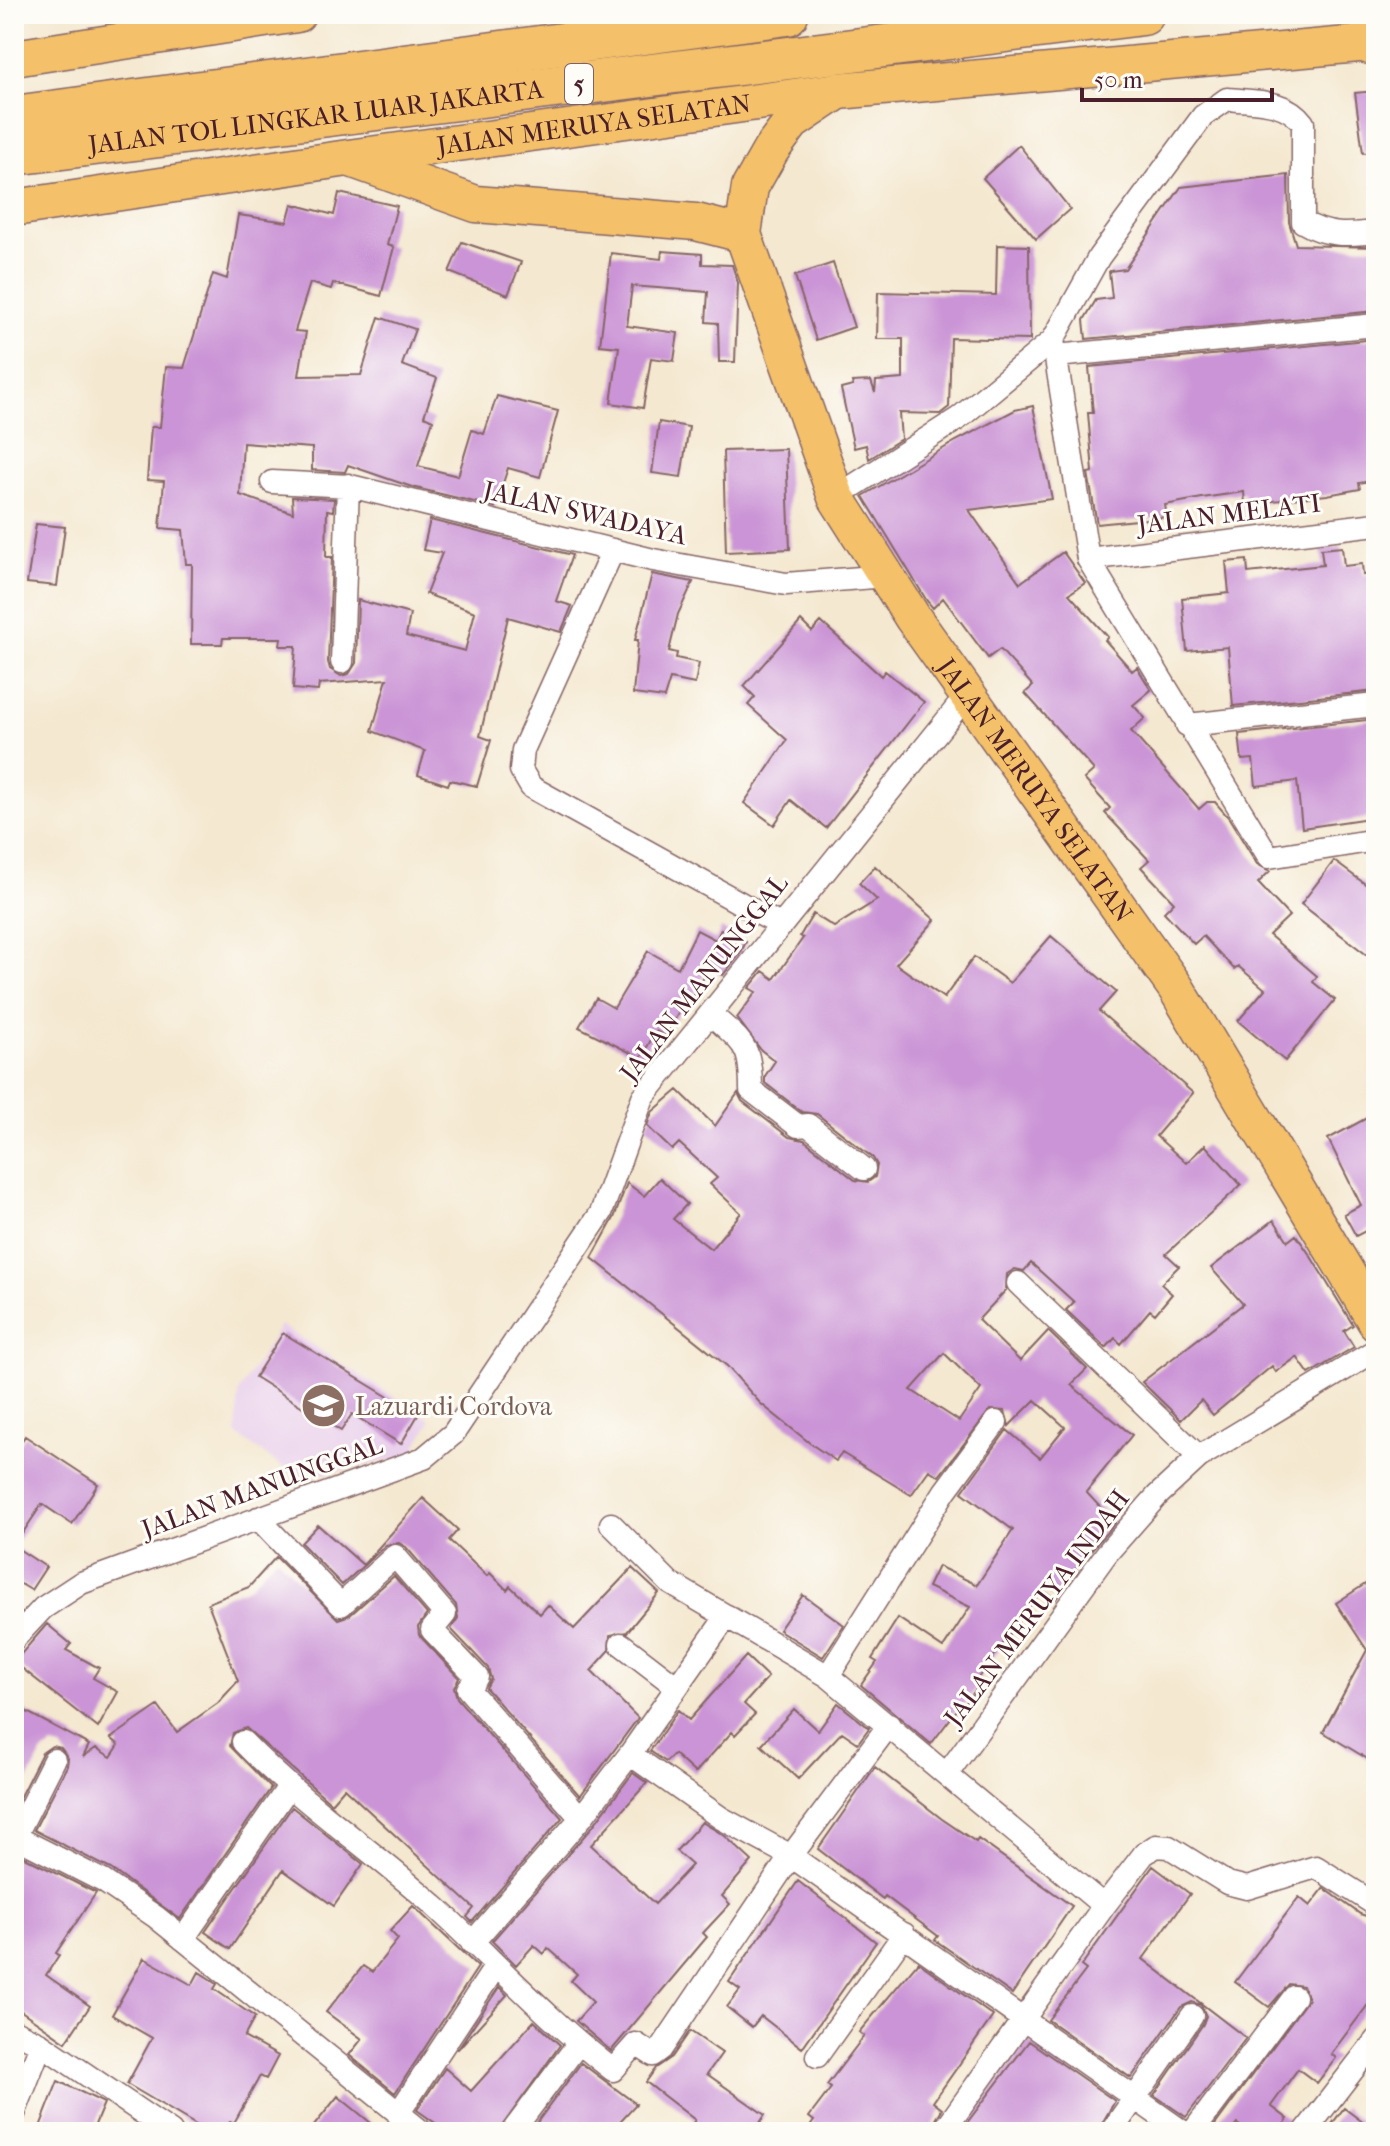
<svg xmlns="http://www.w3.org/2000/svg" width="1390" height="2146" font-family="'IM FELL French Canon',serif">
<rect width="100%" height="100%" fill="#fdfcf7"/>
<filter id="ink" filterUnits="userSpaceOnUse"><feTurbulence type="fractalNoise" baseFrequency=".0125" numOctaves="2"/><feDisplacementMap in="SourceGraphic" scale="16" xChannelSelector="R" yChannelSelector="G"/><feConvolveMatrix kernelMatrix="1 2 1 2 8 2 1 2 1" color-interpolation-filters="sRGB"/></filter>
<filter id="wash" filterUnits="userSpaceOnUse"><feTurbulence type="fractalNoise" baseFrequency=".006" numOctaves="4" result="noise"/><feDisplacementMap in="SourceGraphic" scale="32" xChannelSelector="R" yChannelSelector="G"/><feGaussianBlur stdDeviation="1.8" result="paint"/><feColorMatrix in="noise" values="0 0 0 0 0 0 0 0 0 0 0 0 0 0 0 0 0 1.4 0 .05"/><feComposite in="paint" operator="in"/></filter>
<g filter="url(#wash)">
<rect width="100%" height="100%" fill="#f4e8d0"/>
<path fill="#ead1ec" d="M280,1325L431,1420L411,1456L299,1479L236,1434L239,1392Z"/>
<g id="blocks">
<path fill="#cb94d6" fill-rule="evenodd" d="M1376,91V152L1363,153L1355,93Z
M1019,145L1070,209L1036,239L983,178Z
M1288,175L1289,222L1296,245L1376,247V311L1086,339L1084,320L1096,300L1112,298L1109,271L1125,269L1181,187Z
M339,193L397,206L387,245L394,247L381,296L333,283L331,289L310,283L295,331L306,332L299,376L361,375L379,317L415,329L402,365L437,378L424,416L433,420L418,466L458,476L472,430L484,434L497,396L558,411L540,477L508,468L495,507L412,487L348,465L345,472L312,470V448L243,443L240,495L293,513L292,497L334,499L333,511L327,510L326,557H332L328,662L330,669L341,676L349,674L356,663L358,600L410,614L406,636L465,651L475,612L426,594L442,553L423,550L430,520L572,555L556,601L572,606L561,632L508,617L480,736L491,740L477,786L450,780L448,785L418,775L425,751L372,731L387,679L319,684L318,691L293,689L296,646H280L281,638H223L222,644H191L192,564H186L183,530L160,528L164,481L147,480L151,427H160L166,367L184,368L213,274L227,279L238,215L287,222L292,204L334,215Z
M462,242L521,262L508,295L449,272Z
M997,245L1029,246L1030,340L951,338L949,407L940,414L899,413L901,439L869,459L866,445L854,448L841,389L853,386L852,382L871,381L875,393L876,381L903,379V339H877L878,292L996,295Z
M662,251L702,254V264L732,265L738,283L735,362H719L718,323L706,322L708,292L632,286L627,326L678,333L674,361L651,358L643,408L611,403L619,347L600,345L611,253L661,259Z
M833,263L854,327L816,340L795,276Z
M1376,339V480L1359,483L1360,489L1327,495L1245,504L1244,492L1202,498L1165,505L1167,517L1097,524L1088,473L1093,472L1088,413H1093L1089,367Z
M1033,406L1052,499L969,510L1020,583L1063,552L1085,583L1069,594L1108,637L1105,640L1132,671L1137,667L1151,690L1133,705L1145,718L1131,731L1199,809L1207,802H1215L1229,818L1257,864L1270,871L1258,883L1289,916L1269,935L1317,976L1313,982L1335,1000L1285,1061L1238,1021L1265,989L1238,966L1234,969L1203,936L1194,944L1164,912L1174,902L1141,867L1149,860L1105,813L1110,808L1084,779L1094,770L1025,693L1033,686L1000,649L988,658L943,598L933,608L927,601L863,496L956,441L1015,410Z
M659,422L689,427L681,477L652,473Z
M786,449L790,549L726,552L723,451Z
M36,524L65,527L57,586L27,583Z
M1342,547L1344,566L1362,564L1363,575L1376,573V691L1233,706L1228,647L1187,651L1182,598L1229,593L1226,562L1247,560L1248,573L1323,565L1321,549Z
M652,574L693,582L678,614L669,651L677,653L676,658L699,663L695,684L670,679L664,698L633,694L638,640H635Z
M801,621L812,632L821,622L881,676L885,671L924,702L826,828L791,800L774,825L744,803L787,740L748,705L755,697L744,686Z
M1376,719V817L1302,828L1297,781L1256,786L1253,759L1242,760L1239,734Z
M1334,861L1376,892V962L1301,904Z
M875,866L935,920L896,964L944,998L974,957L1010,983L1051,936L1116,992L1099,1011L1193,1093L1156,1136L1186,1163L1205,1145L1241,1185L1166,1254L1179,1266L1161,1284L1172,1294L1155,1314L1150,1310L1121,1344L1115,1338L1106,1348L1066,1310L1074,1302L1031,1263L1024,1271L1015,1269L1007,1274L1006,1290L978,1320L1020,1361L1048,1331L1087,1369L1071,1385L1132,1435L1086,1492L1115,1523L1082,1560L1056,1599L1042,1590L978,1678L982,1681L962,1708L960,1706L931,1744L861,1685L877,1662L872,1659L898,1618L943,1648L970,1607L928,1587L938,1566L977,1585L1013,1530L962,1492L1007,1430L1040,1458L1065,1427L1035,1400L1009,1426L1005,1411L990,1410L939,1476L929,1470L911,1495L842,1453L836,1461L811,1444L760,1403L727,1366L592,1258L614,1218L627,1183L644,1196L660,1178L687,1204L673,1219L711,1249L741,1213L710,1184L717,1178L679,1143L672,1150L647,1126L652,1112L678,1090L715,1126L738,1093L742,1101L789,1137L804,1140L855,1180L868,1182L875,1177L877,1165L873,1158L817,1114L802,1112L765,1083V1076L775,1061L761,1050L737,1018L756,992L749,988L763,971L774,979L803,938L800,936L813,914L834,927L877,900L859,883ZM944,1353L981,1389L959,1421L911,1390Z
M721,929L746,942L740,954L723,975L709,968L686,1009L682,1007L665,1036L656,1031L641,1058L579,1027L596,998L614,1008L648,951L678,968L697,930L716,940Z
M1376,1113V1233L1373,1227L1356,1236L1344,1214L1361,1205L1328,1139Z
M1274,1220L1288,1241L1296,1235L1310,1255L1353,1325L1344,1331L1354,1347L1309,1374L1297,1357L1276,1372L1272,1366L1213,1415L1201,1400L1181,1420L1142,1382L1243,1304L1211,1268Z
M283,1333L418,1415L401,1444L352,1414L341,1431L255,1377Z
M25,1436L98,1484L72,1524L42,1504L14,1546L46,1567L31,1590L14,1580V1453Z
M423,1498L458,1530L449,1540L487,1576L490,1573L507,1590L510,1586L540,1614L548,1605L574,1629L632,1568L659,1593L627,1632L610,1635L609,1651L591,1671L638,1718L580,1796L486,1688L491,1679L488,1668L451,1629L458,1618L456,1605L406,1547L399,1543L386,1545L342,1585L301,1543L318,1525L363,1565Z
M276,1557L338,1619L350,1615L394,1576L427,1614L418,1627L419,1635L459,1678L454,1687L457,1698L562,1818L472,1922L467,1917L474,1908L344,1788L331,1803L246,1728L233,1733L230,1746L271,1788L180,1919L111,1869L34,1830L67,1766L68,1758L61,1748L52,1746L42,1753L14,1808V1705L89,1745L83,1757L96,1748L111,1757L119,1745L111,1738L158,1706L177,1732L218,1703L238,1681L208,1603L249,1587Z
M1376,1577V1764L1323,1732L1367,1650L1336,1603Z
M803,1595L844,1625L823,1657L779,1630Z
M47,1624L71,1644L66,1650L99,1668L93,1678L118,1692L98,1728L14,1662Z
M746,1656L768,1677L744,1704L755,1714L735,1735L732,1732L695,1773L674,1754L666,1762L650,1751L678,1710L689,1720Z
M838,1703L869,1728L858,1743L842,1732L798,1779L761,1745L794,1709L818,1731Z
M875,1767L942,1819L976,1842L978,1839L1072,1906L1012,1994L935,1940L938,1936L885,1896L883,1899L818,1849Z
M633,1773L647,1783L591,1845L655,1904L692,1865L676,1851L702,1822L725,1836L752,1861L722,1896L730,1904L703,1933L707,1937L611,2051L576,2021L593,2002L571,1981L577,1974L548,1948L544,1954L534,1945L516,1965L492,1941L592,1827Z
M292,1807L363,1864L334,1906L283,1870L230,1949L205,1932Z
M14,1852L96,1893L56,1953L59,1955L46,1975L90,2006L66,2042L14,2006Z
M1153,1866L1190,1894L1143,1959L1246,2038L1186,2117L1154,2095L1203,2024L1206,2016L1201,2005L1192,2002L1181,2007L1131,2078L1048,2020L1086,1970L1081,1966Z
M798,1881L876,1942L802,2048L761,2016L752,2027L727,2007L740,1990L729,1982Z
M1324,1888L1360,1914L1376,1919V1994L1331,2054L1336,2058L1317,2083L1298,2069L1271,2106L1288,2119L1278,2132H1248L1237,2124L1231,2132H1210L1308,1999L1303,1986L1289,1984L1269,2007L1235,1982L1299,1897L1310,1906Z
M413,1906L478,1967L395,2093L349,2055L362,2039L326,2012L363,1966L372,1972L398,1939L390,1931Z
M144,1958L192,1985L199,1972L210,1979L217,1984L214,1989L255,2017L244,2037L278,2056L266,2079L260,2076L234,2123L230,2121L224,2132H208L127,2084L152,2038L112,2015Z
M918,1962L993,2016L933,2102L942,2109L929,2132H806L814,2121L809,2117L831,2088L827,2085L864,2036L859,2032Z
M499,1987L507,1995L457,2050Z
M534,2021L560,2045L498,2132H448L417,2110L445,2068L471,2091Z
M690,2031L722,2053L707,2074L765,2115L754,2132H687L695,2120L646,2082L656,2068L672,2057Z
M1029,2041L1115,2101L1097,2132H960Z
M581,2063L636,2104L610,2132H530Z
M58,2081L104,2103L92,2132H38Z
M338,2096L382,2132H309Z
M1344,2108L1376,2132H1326Z"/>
</g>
</g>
<g filter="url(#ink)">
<use href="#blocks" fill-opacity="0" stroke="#866565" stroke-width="2"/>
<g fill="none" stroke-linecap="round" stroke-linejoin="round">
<defs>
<path id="minor" d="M1053,340L1099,257L1203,116L1227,99C1255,102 1285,99 1303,123V222C1328,237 1348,235 1376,232
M1056,356L1376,325
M272,482L350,486L653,560L786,584L886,576
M836,497L959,418L1053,340L1088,559L1269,857L1376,840
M613,550L523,750L521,770L531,787L780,925
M1088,559L1376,524
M342,662L348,485
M1187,725L1376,705
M712,1015C744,1045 751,1044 751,1090L798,1126L808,1125L864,1169
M1018,1283L1199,1457
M258,1518L341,1605L395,1556L445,1614L432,1630L477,1677L468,1689L581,1818
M611,1524L670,1583L828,1676L1104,1906L943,2132
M14,1639L43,1608L81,1583L424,1458L453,1434L601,1213L643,1097L968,694
M621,1644L677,1687
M828,1676L945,1491L996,1422
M243,1742C304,1805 374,1851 438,1909C496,1963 550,2022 613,2070L636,2044L653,2055L661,2049L791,1856L889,1725
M630,1754L727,1616
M947,1774L1107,1553L1157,1496L1199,1457L1376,1350
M14,1836L103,1881L156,1917L422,2132
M15,1837L54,1760
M1104,1906L1144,1854L1156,1846L1169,1847L1227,1883L1247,1888L1316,1867L1376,1905
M183,1939L288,1788
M472,1943L581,1818L630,1754L721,1818L791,1856L1183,2132
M14,2031L41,2044L171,2132
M817,2056L904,1934
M14,2114L41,2044
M398,2114L496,1966
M512,2132L578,2044
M1111,2132L1192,2016
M1193,2132L1294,1997
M1305,2132L1376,2040"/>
<g id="primary">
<path d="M14,58L297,14"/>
<path id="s1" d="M838,91L792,122L771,150L750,187L743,234L836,497L913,618L1176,988L1376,1322"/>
<path d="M351,159L476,204L696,222L743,234"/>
<path id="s2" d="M14,208L348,158L838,91L1370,43L1369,15"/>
</g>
<g id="motorway">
<path d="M1370,43H1376"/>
<path d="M14,117L787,14"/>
<path id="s3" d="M14,154L1143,14"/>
</g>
</defs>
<use href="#minor" stroke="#866565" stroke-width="25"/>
<use href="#primary" stroke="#866565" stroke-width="39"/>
<use href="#motorway" stroke="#866565" stroke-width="45"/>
<use href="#minor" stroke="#fff" stroke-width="22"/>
<use href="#primary" stroke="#f4c16a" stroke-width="36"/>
<use href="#motorway" stroke="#f4c16a" stroke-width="42"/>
</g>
</g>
<defs>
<symbol id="school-disc" viewBox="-11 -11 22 22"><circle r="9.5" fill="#8d6e63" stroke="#fdfcf7"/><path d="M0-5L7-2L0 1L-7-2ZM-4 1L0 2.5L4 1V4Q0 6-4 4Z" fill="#fff"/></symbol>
</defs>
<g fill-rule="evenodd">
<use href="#school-disc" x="298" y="1380" width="51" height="51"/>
</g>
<g text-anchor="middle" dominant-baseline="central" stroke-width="6" stroke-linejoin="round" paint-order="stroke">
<rect fill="#fdfcf7" stroke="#806168" stroke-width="2" x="565" y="64" width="28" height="40" rx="6"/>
<g font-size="24" font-weight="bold" fill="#4a1f2b">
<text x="579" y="84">5</text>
</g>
<g font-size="26" fill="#4a1f2b" stroke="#fdfcf7">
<text stroke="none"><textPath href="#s3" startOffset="304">JALAN TOL LINGKAR LUAR JAKARTA</textPath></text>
<text stroke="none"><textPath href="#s2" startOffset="586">JALAN MERUYA SELATAN</textPath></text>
<text transform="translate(585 513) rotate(13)">JALAN SWADAYA</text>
<text transform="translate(1229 514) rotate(-7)">JALAN MELATI</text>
<text stroke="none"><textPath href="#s1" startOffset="814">JALAN MERUYA SELATAN</textPath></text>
<text transform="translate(704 978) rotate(-52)">JALAN MANUNGGAL</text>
<text transform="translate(262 1487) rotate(-20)">JALAN MANUNGGAL</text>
<text transform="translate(1037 1608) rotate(-53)">JALAN MERUYA INDAH</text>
</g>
<g font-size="26" fill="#785e54" stroke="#fdfcf7" text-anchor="start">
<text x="355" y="1406">Lazuardi Cordova</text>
</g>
</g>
<rect width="1390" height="2146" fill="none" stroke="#fdfcf7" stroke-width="48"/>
<path d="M1082 88v12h190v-12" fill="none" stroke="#4a1f2b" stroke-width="4"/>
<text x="1094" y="88" font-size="24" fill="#4a1f2b" stroke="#fdfcf7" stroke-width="6" paint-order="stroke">50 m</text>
</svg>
